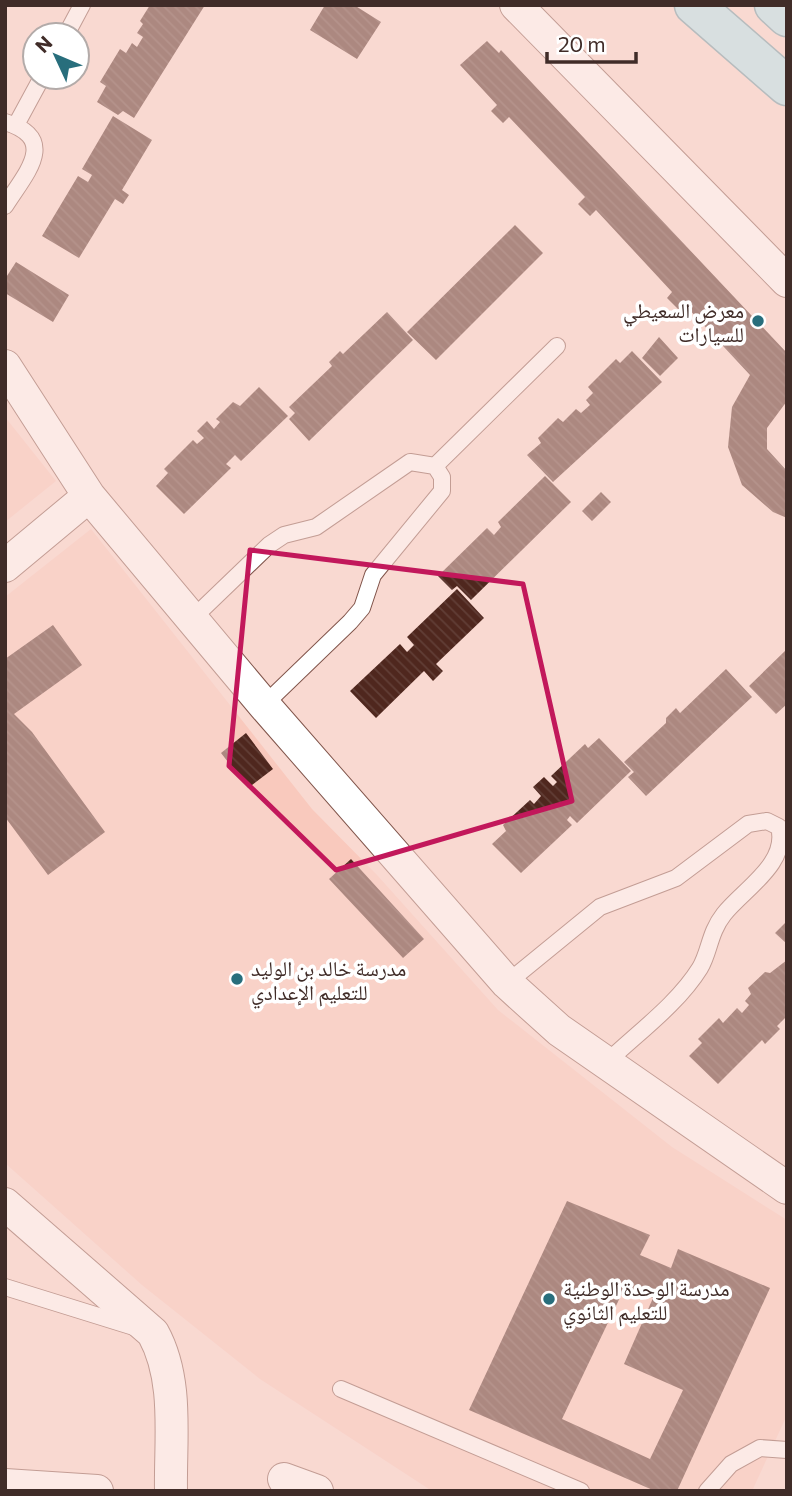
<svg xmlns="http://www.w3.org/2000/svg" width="792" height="1496" font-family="Commissioner,'Noto Naskh Arabic',sans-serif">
<defs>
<pattern id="building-back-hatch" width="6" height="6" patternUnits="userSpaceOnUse" patternTransform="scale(1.75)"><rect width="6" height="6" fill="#4f271e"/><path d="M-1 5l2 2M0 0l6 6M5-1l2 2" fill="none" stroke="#613e36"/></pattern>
</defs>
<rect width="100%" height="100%" fill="#f9d9d1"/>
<path fill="#f9c9bd" d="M5,417L56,481L5,522Z
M91,529L312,809L377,875L498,1010L672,1147L787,1220V1415L752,1491H432L260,1379L142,1285L5,1163V597Z"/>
<path fill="url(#building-back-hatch)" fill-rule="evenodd" d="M150,5H205L134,118L123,111L118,115L97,102L106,86L100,82L120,49L126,53L132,43L137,47L143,37L137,33L143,24L140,21Z
M325,5H354L381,22L357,59L310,30Z
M487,41L499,53L501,50L787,353V401L767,428V449L787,471V518L773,512L742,485L728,447L732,407L750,375L685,305L679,310L667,298L672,292L596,210L590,216L578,204L585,197L509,117L503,123L491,111L497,105L460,65Z
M113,116L152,140L122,190L129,195L123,204L115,199L79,258L42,236L78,176L88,182L92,175L82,169Z
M515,225L543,253L436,360L407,332Z
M16,262L69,295L53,322L5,293V279Z
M387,312L413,340L309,441L289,419L295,413L289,407L332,366L329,362L340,351L343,354Z
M659,337L678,358L660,376L642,358Z
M632,351L662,382L553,482L527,455L541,443L538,438L558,418L563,422L576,409L581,413L590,405L586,400L593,393L588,387L616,359L620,363Z
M259,387L288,416L241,461L235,455L226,464L231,468L184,514L156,486L168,473L164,469L193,440L197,444L204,438L197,431L207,421L214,429L220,422L216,419L233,402L240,406Z
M545,476L571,502L471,600L457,586L452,590L438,576L487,528L494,535L501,527L498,522Z
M601,492L611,502L592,521L582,511Z
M457,589L484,618L436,664L443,671L433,681L424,671L376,718L350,691L400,644L407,652L414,645L407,637Z
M53,625L82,665L14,714L32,732L105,832L48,875L5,817V659Z
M787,649V704L776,714L749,686Z
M726,669L752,697L646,796L628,777L634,772L624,762L666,723V718L676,708L680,713Z
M246,733L273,769L248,788L221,753Z
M599,738L631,771L577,823L570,816L567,820L572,825L521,873L492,844L506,831L503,825L530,800L534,804L541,796L533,787L544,777L553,786L557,782L551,776L585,744L588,748Z
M351,859L424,939L403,958L329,879Z
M787,921V944L775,933Z
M787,960V1016L777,1026L780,1029L765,1044L762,1040L718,1084L689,1056L702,1043L698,1039L719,1018L723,1023L737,1008L742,1013L749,1005L745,1001L751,994L748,988L765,972L770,973Z
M567,1201L650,1235L640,1255L671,1268L678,1249L770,1288L677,1491H655L469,1410ZM625,1287L653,1298L624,1364L683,1390L650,1459L562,1419Z"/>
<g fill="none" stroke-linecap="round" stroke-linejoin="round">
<defs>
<path id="lane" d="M66,35L82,5
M5,122C60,139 25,174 5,206
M16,125L42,77
M435,466L557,346
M191,620L269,545L284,535L316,527L410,462L435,466L442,477V491L373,575L362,608L350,622L264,705
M507,983L600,907L676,878L748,824L767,821L779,827C789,863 744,889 724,914C709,933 710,951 700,968C677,1005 636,1034 605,1064
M5,1287L137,1328
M341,1389L581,1491
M707,1491L731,1464L760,1448L787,1450"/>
<path id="street" d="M516,5L787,281
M5,366L89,496L264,705L507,983L559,1030L787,1188
M5,566L89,496
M5,1204L153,1333C179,1380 170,1439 171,1491
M284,1479L317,1491
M5,1485L97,1491"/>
<path id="primary" d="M694,5L787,86
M774,5L787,17"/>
</defs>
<use href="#lane" stroke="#81554b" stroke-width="18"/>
<use href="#street" stroke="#81554b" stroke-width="34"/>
<use href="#primary" stroke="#669aa6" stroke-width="41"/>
<use href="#lane" stroke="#fff" stroke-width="16"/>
<use href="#street" stroke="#fff" stroke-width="32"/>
<use href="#primary" stroke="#b0e6f2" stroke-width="38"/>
</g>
<path d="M0 0H792V1496H0ZM250,550L523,584L572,801L336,870L229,766Z" fill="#f9d9d1" fill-opacity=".55" fill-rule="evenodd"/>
<path fill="none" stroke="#c2185b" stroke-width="5" stroke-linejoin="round" d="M250,550L523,584L572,801L336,870L229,766Z"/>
<g fill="#286e7c" stroke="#fff" stroke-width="2.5">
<circle cx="758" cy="321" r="7"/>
<circle cx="237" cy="979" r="7"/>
<circle cx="549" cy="1299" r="7"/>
</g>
<g text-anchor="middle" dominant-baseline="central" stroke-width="7" stroke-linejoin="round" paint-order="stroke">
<g font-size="21" fill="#402c28" stroke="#fff" text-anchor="start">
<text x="744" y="309" text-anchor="end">معرض السعيطي<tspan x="744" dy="24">للسيارات</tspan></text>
<text x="251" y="967">مدرسة خالد بن الوليد<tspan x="251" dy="24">للتعليم الإعدادي</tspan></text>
<text x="563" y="1287">مدرسة الوحدة الوطنية<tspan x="563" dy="24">للتعليم الثانوي</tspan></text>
</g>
</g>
<rect width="792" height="1496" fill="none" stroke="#402c28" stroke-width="14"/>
<g transform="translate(56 56) rotate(314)"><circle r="33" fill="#ffffff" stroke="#b3aba9" stroke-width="2"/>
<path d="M0-5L12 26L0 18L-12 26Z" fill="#286e7c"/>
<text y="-10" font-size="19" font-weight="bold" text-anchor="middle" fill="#402c28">N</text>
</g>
<path d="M547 52v10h89v-10" fill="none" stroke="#402c28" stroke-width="3.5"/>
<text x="558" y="52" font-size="21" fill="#402c28" stroke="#ffffff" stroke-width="5" paint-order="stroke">20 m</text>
</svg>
